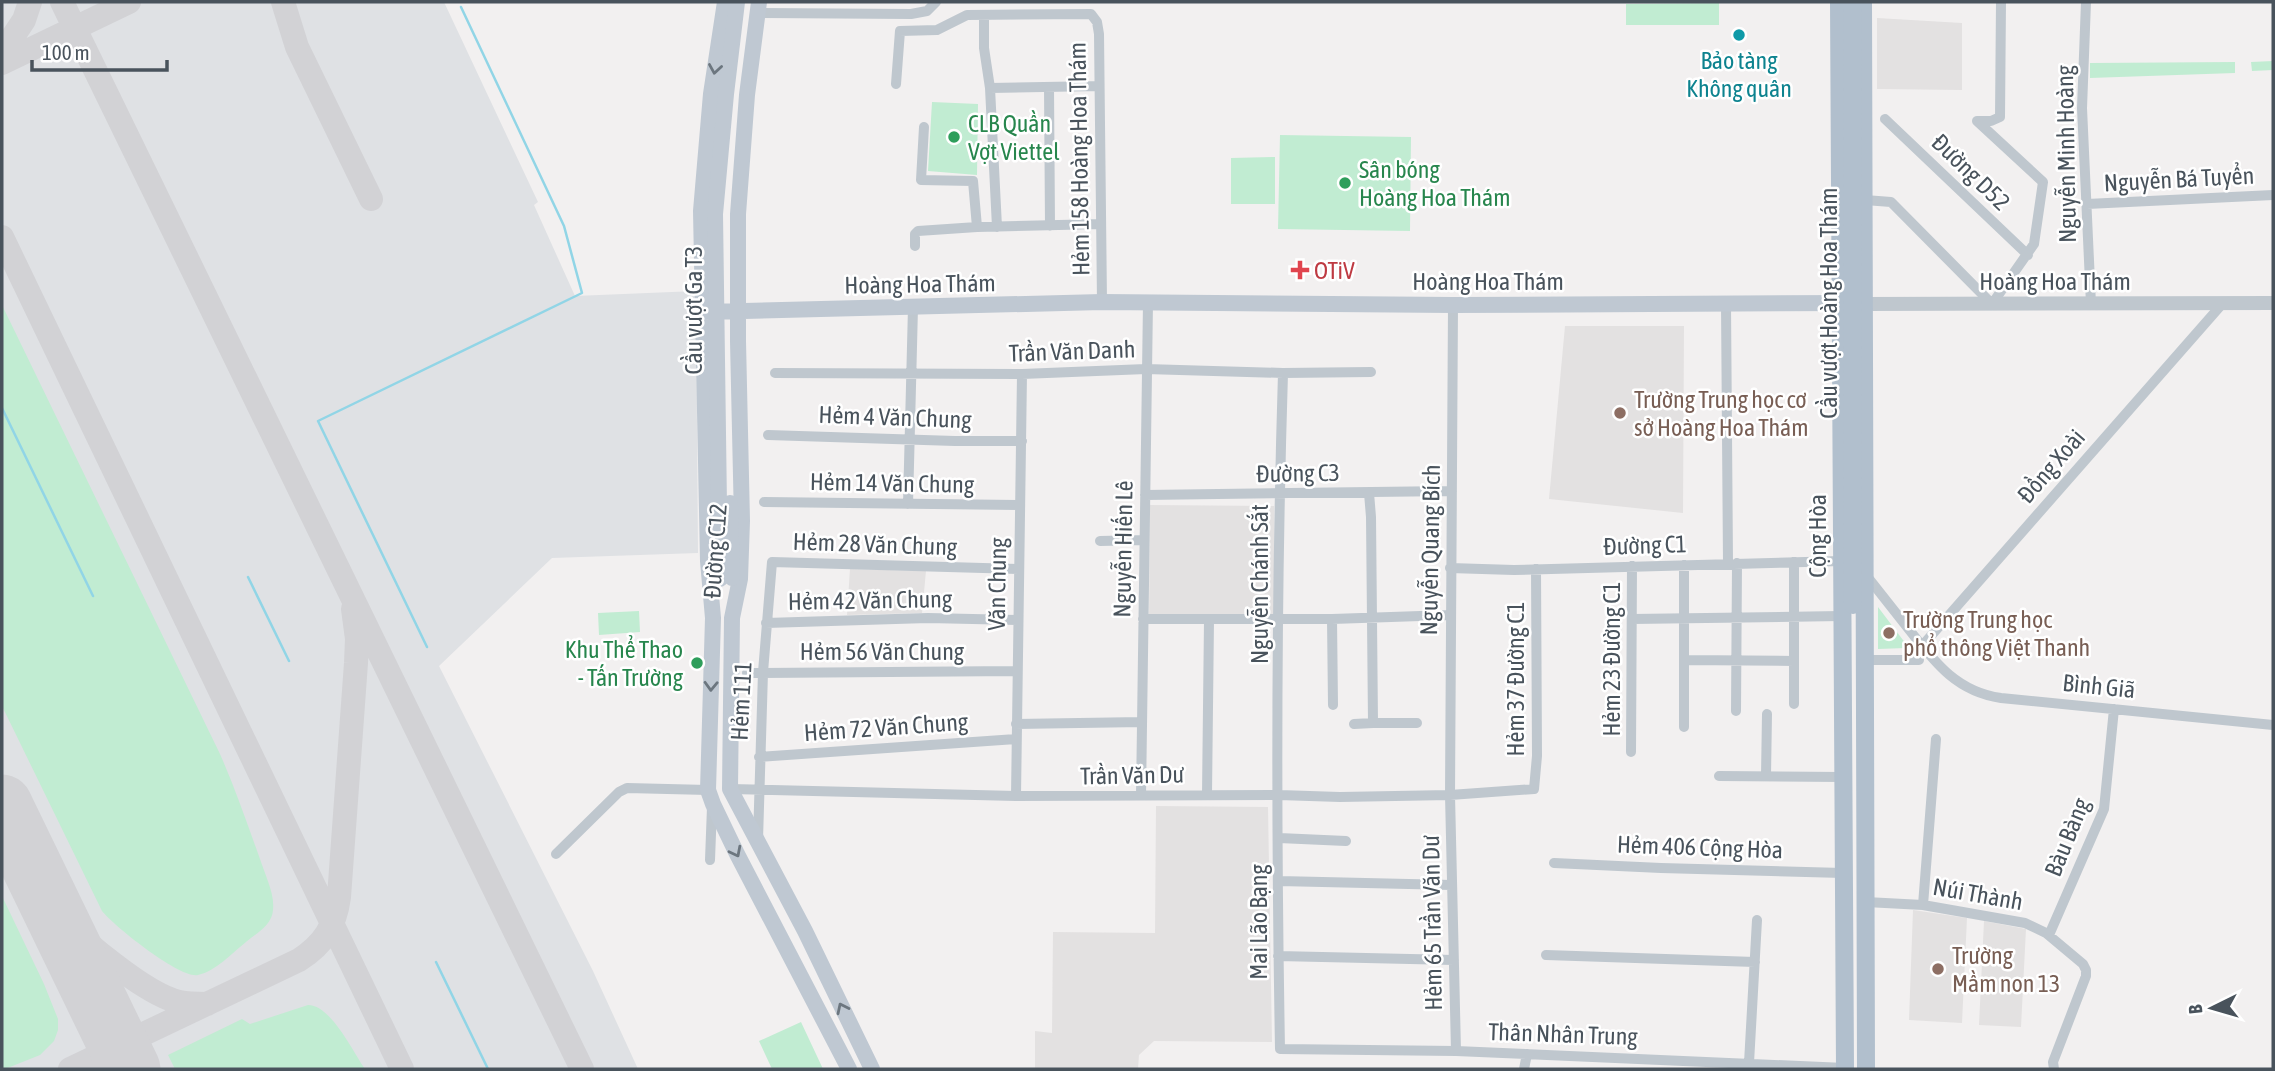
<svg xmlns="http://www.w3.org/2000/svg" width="2275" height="1071" font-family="'Asap Condensed',sans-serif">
<rect width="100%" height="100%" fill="#f2f0f0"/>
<path fill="#e3e1e1" d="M1877,18L1962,23V90L1877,89Z
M1565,326H1684L1683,513L1549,499Z
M1150,505L1274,506V617L1149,616Z
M850,569L926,571L922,613L847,615Z
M1156,806L1268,807L1272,1042L1154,1041L1139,1055L1138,1069H1035V1031L1052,1033L1053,932L1155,933Z
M1913,910L1967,918L1962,1023L1909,1020Z
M1984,921L2026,929L2021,1027L1979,1025Z"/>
<path fill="#dfe1e4" d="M2,2H444L538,202L534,205L575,296L696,291L698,553L552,558L439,666L593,971L638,1069H2Z"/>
<path fill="#c1ecd2" d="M1719,3V25H1626V4Z
M2273,61V70L2252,71L2251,62Z
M2235,62V73L2090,78V63Z
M932,102L978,104L977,175L928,171Z
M1280,135L1411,137L1410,231L1278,229Z
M1275,157V204H1231V158Z
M2,305L220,754C235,788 247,823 260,859C265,875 275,894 273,910C272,925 257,933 246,942C232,953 216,971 198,975C180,979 114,926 102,911L2,706Z
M1878,607L1906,644V648L1878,649Z
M639,611L640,632L599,635L598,613Z
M2,896L44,984L58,1019V1030L54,1041L40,1055L5,1069H2Z
M308,1005C331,1005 353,1052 365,1069H175L168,1055L242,1019L250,1024Z
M801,1022L823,1069H772L759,1041Z"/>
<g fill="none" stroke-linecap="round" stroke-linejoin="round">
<path stroke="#91d5e6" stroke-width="2.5" d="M2,408L93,596
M248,577L289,661
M427,647L318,421L582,293L564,226L461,7
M436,962L488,1069"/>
<path stroke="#d2d2d5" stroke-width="24" d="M62,2L582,1069
M283,2L297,47L371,199
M2,53L24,20L30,2
M2,63L129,2
M2,237L402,1069
M55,914C82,939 144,994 179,1002C188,1004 198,1004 207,1004
M70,1069L299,960C324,944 335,926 339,897L356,663L357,639L353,609"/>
<path stroke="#d2d2d5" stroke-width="61" d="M2,805L130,1069"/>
<path stroke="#bfc7ce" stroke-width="10" d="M2086,2L2082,108L2091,304
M758,13L911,14L927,11L936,2
M984,15V48L990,88L997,227
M896,84L900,31L937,30L967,15L1091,14L1097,22L1099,34L1102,302
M1049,87L1050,226
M990,88L1099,86
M1885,119L2028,255
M1977,121H1991L2000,117L2001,2
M924,127L921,180L973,181L977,227L1101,224
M1865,200L1891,202L1992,304L2034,244L2043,182L1977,121
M2087,204L2273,195
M915,246V234L918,231L977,227
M1726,304L1728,563
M1453,305L1450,795L1456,1051
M775,373L1022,374L1146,369L1283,373L1371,372
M1283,373C1276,598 1276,824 1280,1049L1456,1051L1845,1068
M768,435L955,441H1022
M1145,495L1452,491
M764,502L1020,505
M908,504L913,307
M1100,541L1144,540
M1450,568L1514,570L1841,561
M1866,575C1881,594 1896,613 1911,632C1936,664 1958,692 2001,698L2273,725
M1143,619H1332L1450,615
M1332,619L1333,705
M1632,619L1841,616
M766,623L928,618L1017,620
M1684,660L1794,661
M1866,660H1919
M1913,660L1922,646L2223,303
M747,673L1017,671
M1794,704V562
M1736,711L1737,563
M1373,723H1417
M1016,724L1142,722
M1354,724L1373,723L1371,517L1369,493
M1684,727V565
M1631,752L1632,566
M759,757L1016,739
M1719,776L1842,777
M1766,776L1767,714
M730,789L1016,796L1279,795L1340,797L1450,795L1534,789L1537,756L1536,569
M1207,795L1209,620
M1016,796L1022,374
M1141,796L1148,302
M1279,838L1346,841
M758,840L763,672L772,562L1019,569
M556,854L619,792L627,788L708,790
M710,860L712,807
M1554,863L1661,868L1843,873
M1279,881L1452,885
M1866,902L1923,905L2025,923L2046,933L2083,964L2086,970V976L2053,1062L2054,1069
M1923,905L1936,739
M2049,935L2104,809L2114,709
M1546,955L1755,962
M1278,956L1454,960
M1749,1063L1757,920
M1524,1069L1527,1054"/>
<path stroke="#bfc7ce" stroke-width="14" d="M1865,304L2273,303"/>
<path stroke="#bfc8d2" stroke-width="16" d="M725,2L711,94L701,211L708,561L713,618L708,790L713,804L737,854L849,1069
M759,2L747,95L738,214V341L742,521L740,579L732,618L730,789L805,931L872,1069
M703,312L1102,302L1453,305L1852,303"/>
<path stroke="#b1bfcd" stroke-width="18" d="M1839,2L1845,1069
M1863,2L1866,1069"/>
<path stroke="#bfc8d2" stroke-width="16" d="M730,503L732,578
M720,579L715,214L726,94L737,2"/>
<path stroke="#b1bfcd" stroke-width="18" d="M1852,2L1853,605"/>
</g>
<defs><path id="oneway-chevron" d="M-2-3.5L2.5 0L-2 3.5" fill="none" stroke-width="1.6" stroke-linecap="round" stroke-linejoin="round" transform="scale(1.75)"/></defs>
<g stroke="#6c767f">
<use href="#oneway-chevron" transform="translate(715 69) rotate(99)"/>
<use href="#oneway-chevron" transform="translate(711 686) rotate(92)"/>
<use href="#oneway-chevron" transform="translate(736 852) rotate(63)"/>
<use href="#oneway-chevron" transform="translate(842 1008) rotate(-116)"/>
</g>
<circle fill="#0f9aa8" stroke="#fff" stroke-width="2.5" cx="1739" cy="35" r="7"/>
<g fill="#2e9e5b" stroke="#fff" stroke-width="2.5">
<circle cx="954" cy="137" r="7"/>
<circle cx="1345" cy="183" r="7"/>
<circle cx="697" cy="663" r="7"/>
</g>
<path fill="#e0444e" stroke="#fff" stroke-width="2.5" d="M1296.5 259.5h7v7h7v7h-7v7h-7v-7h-7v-7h7z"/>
<g fill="#8d6e63" stroke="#fff" stroke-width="2.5">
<circle cx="1620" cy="413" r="7"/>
<circle cx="1889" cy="633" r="7"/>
<circle cx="1938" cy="969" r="7"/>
</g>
<g text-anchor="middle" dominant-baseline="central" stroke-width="5" stroke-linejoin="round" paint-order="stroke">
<g font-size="24" fill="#0d838f" stroke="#fff">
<text x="1739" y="60">Bảo tàng<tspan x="1739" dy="28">Không quân</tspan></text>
</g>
<g font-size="24" fill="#27864d" stroke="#fff" text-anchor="start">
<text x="968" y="123">CLB Quần<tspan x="968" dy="28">Vợt Viettel</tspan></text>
<text x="1359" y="169">Sân bóng<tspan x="1359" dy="28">Hoàng Hoa Thám</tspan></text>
<text x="683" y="649" text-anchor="end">Khu Thể Thao<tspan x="683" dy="28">- Tấn Trường</tspan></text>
</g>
<g font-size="24" fill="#49535c" stroke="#fff">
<text transform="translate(2066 154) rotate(-91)">Nguyễn Minh Hoàng</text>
<text transform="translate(1079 159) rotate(-91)">Hẻm 158 Hoàng Hoa Thám</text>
<text transform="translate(1971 172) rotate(44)">Đường D52</text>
<text transform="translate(2179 179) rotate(-3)">Nguyễn Bá Tuyển</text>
<text x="1488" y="281">Hoàng Hoa Thám</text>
<text x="2055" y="281">Hoàng Hoa Thám</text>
<text transform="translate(920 284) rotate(-1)">Hoàng Hoa Thám</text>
<text transform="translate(1828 303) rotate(-90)">Cầu vượt Hoàng Hoa Thám</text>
<text transform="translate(693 310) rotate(-90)">Cầu vượt Ga T3</text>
<text transform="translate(1072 351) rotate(-2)">Trần Văn Danh</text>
<text transform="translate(895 417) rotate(2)">Hẻm 4 Văn Chung</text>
<text transform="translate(2051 466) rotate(-49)">Đồng Xoài</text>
<text transform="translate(1298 473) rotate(-1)">Đường C3</text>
<text transform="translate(892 483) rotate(1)">Hẻm 14 Văn Chung</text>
<text transform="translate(1817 536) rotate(-90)">Cộng Hòa</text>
<text transform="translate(875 544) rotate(2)">Hẻm 28 Văn Chung</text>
<text transform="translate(1645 545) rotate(-2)">Đường C1</text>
<text transform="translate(1123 549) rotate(-89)">Nguyễn Hiến Lê</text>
<text transform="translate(1430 550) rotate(-89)">Nguyễn Quang Bích</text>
<text transform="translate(715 551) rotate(-86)">Đường C12</text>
<text transform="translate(997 584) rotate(-89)">Văn Chung</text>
<text transform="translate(1259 584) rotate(-90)">Nguyễn Chánh Sắt</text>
<text transform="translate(870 600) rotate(-1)">Hẻm 42 Văn Chung</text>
<text x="882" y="651">Hẻm 56 Văn Chung</text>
<text transform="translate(1611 659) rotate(-90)">Hẻm 23 Đường C1</text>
<text transform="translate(1515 679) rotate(-90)">Hẻm 37 Đường C1</text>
<text transform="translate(2099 686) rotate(6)">Bình Giã</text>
<text transform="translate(741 701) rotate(-87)">Hẻm 111</text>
<text transform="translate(886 727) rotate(-4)">Hẻm 72 Văn Chung</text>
<text transform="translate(1132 775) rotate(-1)">Trần Văn Dư</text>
<text transform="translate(2067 837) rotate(-68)">Bàu Bàng</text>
<text transform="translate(1700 847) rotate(2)">Hẻm 406 Cộng Hòa</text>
<text transform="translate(1978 894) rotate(10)">Núi Thành</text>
<text transform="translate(1258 922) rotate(-90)">Mai Lão Bạng</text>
<text transform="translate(1432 923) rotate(-91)">Hẻm 65 Trần Văn Dư</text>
<text transform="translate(1563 1034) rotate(2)">Thân Nhân Trung</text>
</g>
<g font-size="24" fill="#be3a42" stroke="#fff" text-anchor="start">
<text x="1314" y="270">OTiV</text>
</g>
<g font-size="24" fill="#785e54" stroke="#fff" text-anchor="start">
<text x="1634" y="399">Trường Trung học cơ<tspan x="1634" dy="28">sở Hoàng Hoa Thám</tspan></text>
<text x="1903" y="619">Trường Trung học<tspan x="1903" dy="28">phổ thông Việt Thanh</tspan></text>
<text x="1952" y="955">Trường<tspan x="1952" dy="28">Mầm non 13</tspan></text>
</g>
</g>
<rect width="2275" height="1071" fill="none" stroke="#49535c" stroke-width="7"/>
<g transform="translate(2212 1008) rotate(265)" stroke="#ffffff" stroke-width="5" paint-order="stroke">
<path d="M0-5L12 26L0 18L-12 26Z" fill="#49535c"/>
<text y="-10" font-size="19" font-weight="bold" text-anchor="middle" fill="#49535c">B</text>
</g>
<path d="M32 60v10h135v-10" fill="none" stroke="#49535c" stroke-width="3.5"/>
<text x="42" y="60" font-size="21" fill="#49535c" stroke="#ffffff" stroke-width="5" paint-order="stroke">100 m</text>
</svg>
